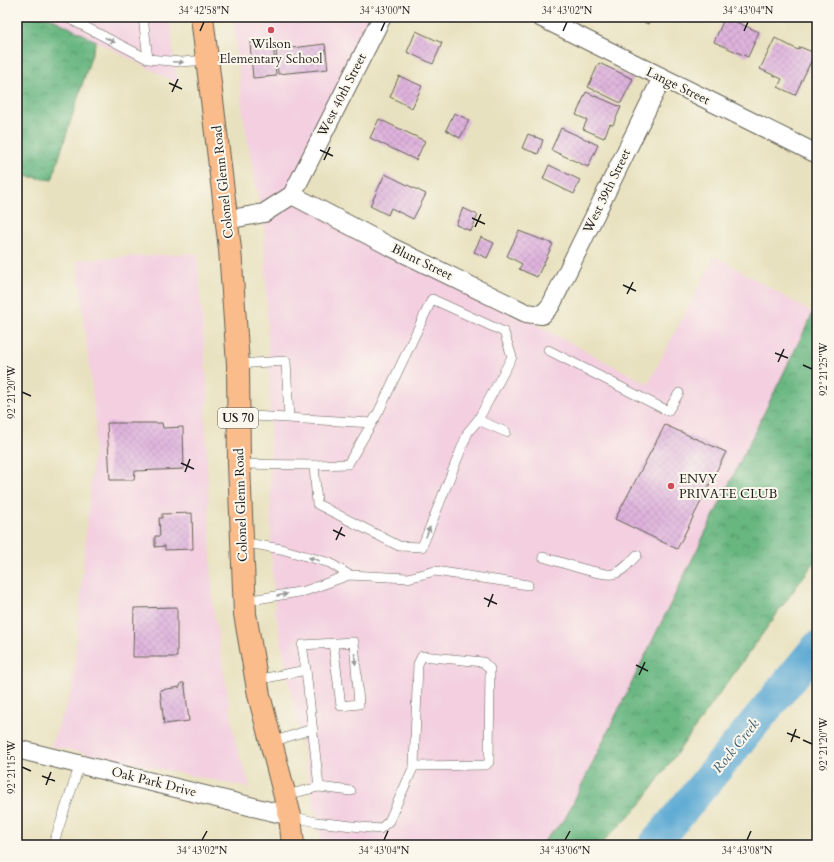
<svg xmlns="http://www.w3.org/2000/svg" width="834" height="862" font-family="Cardo,serif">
<defs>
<pattern id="forest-crowns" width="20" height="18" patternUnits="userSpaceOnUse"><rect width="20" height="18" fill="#67b680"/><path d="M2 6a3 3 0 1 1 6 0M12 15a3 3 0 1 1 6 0" fill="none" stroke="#549368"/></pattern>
<pattern id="building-cross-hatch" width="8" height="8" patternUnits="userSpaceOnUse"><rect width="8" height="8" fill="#deb2dd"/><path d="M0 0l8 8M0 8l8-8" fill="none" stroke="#be98bd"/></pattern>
</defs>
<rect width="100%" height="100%" fill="#fbf7ec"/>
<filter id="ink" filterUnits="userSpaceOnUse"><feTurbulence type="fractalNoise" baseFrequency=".025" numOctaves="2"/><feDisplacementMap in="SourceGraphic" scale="8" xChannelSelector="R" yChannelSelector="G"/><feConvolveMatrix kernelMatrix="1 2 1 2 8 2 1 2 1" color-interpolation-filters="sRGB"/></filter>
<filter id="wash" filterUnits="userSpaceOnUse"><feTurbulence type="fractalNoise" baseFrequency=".012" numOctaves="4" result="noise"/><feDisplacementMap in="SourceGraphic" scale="16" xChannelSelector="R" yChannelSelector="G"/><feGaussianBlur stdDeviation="0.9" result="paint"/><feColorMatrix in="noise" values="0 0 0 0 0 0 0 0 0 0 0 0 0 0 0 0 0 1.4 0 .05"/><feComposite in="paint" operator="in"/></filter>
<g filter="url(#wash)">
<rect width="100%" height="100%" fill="#e8e1bf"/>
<path fill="#f3cfe0" d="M49,17H170L174,62L179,84Z
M233,17H382L292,195L648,384L715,256L813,313L570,814L540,845H322L275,611L271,547L270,401L264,213L259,201L244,121Z
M197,253L208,396L205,411L213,606L236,745L251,788L51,746L72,690L96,424L77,260Z"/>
<path fill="url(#forest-crowns)" stroke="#42694e" d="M17,17H49L96,41L52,180L17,175Z
M813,313H817V558L639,806L600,845H540L565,819Z"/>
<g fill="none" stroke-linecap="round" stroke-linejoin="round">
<path stroke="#5aa8d3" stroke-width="32" d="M654,845L817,647"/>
</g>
<g id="blocks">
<path fill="url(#building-cross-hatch)" d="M633,17H651L648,24Z
M725,17L759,32L748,57L714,42Z
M416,31L442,43L433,64L407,52Z
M775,38L798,50L800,47L815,53L795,95L778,87L782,79L760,69Z
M273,42L276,76L253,78L250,43Z
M325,44L328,69L278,74L276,50Z
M599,63L633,79L621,103L588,87Z
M399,76L422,86L412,108L390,97Z
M586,92L621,107L613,125L610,124L604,138L583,129L587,120L576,115Z
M454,113L469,120L460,138L446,130Z
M379,119L425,141L416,160L370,138Z
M561,128L598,145L588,167L551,150Z
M528,134L543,140L538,154L522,148Z
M549,165L580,180L574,194L543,179Z
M385,174L426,194L413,219L391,208L388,215L370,206Z
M463,208L478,215L471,231L456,225Z
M519,231L553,244L537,277L519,269L522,264L507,256Z
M481,237L494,243L487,258L474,252Z
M107,423H162L163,428L183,427L184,469L135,471L134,480H110Z
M665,425L726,452L677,549L615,519Z
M192,513L193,549L165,550V546L155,547V536H160L159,518H162V514Z
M177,607V657H133L134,608Z
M181,683H184L185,687L189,721L164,724L160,690L180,687Z"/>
</g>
</g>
<g filter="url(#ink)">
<use href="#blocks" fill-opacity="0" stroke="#636155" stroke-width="1"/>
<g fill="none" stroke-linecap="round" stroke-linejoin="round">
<defs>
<path id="lane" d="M66,17L148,59L181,62L207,60
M143,17L148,59
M548,350L668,411L679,393
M238,364L286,361L289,418
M238,415L372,423
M478,420L506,432
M239,464L314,465L317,504L399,546L422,547L468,432L478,420L512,357L504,332L432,299L379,411L348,464L314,465
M242,542L281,549L330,563L349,575
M543,557C558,561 599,576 613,574C623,572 630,562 637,555
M245,601L305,591L349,575L408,578L435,571L528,585
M306,670L302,645L354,642L359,704L341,706L333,643
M256,680L306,670L319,787L351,791
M272,742L312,729
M286,795L319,787
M290,816L316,822L380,829L389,821L414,766L418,664L422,656L483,662L490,669L489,762L486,765L414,766
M53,845L80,764"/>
<path id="street" d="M540,17L817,154
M292,195L389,246L526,313L542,315L551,305L662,78
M226,220L264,213L292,195L382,17
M17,749L290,816"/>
<path id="primary" d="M202,17L230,249L238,364L239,464L245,614L259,695L290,816L293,845"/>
</defs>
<use href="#lane" stroke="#636155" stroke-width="10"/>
<use href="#street" stroke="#636155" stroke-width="20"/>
<use href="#primary" stroke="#636155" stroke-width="24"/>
<use href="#lane" stroke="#fff" stroke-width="9"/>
<use href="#street" stroke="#fff" stroke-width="18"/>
<use href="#primary" stroke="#fabc8b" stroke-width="22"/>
</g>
<defs><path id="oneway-solid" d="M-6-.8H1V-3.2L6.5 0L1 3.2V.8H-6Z"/></defs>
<g fill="#999">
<use href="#oneway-solid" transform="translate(110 40) rotate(27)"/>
<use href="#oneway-solid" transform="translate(178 62) rotate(3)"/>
<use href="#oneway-solid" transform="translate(428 532) rotate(-68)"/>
<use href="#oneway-solid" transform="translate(314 559) rotate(-164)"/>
<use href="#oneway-solid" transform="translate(282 595) rotate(-10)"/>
<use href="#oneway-solid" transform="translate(355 659) rotate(85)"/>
</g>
</g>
<path fill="none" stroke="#1c1c1c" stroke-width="1.5" d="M200,31L204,22M381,31L385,22M563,31L567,22M744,31L748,22M169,83L182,89M172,92L178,79M320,150L333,156M324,160L330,147M472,218L485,224M475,227L481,214M623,285L636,291M627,294L633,282M775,353L788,358M778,362L784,349M803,365L812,369M22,392L31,396M181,463L194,469M185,472L190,459M333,530L345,536M336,540L342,527M484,598L497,604M488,607L493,594M636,665L648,671M639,675L645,662M787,733L800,738M803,740L812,744M791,742L796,729M22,767L31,771M42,776L55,781M46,785L51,772M202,840L207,831M384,840L388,831M565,840L570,831M747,840L751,831"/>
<g fill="#d1495b" stroke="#fbf7ec" stroke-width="1.5">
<circle cx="271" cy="30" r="4"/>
<circle cx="671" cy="486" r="4"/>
</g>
<g text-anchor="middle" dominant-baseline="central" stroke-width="4" stroke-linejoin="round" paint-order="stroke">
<rect fill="#fbf7ec" stroke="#5f5e5a" stroke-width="1" x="218" y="408" width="40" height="20" rx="3"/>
<g font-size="12" font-weight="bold" fill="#1c1c1c">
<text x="238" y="418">US 70</text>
</g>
<g font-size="13" fill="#1c1c1c" stroke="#fbf7ec">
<text x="271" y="44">Wilson<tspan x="271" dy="15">Elementary School</tspan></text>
<text x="679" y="479" text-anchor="start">ENVY<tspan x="679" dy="15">PRIVATE CLUB</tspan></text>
</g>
<g font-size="13" fill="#1c1c1c" stroke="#fbf7ec">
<text transform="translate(678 86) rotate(26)">Lange Street</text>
<text transform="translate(342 95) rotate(-63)">West 40th Street</text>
<text transform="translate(223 182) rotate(-96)">Colonel Glenn Road</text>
<text transform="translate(607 191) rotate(-64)">West 39th Street</text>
<text transform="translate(422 262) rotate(26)">Blunt Street</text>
<text transform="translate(241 505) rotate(-92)">Colonel Glenn Road</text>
<text transform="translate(154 782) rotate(14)">Oak Park Drive</text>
</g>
<g font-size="14" font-style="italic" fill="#385b6e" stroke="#fbf7ec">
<text transform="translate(736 746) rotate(-51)">Rock Creek</text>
</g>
</g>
<rect width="834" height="862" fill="none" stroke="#fbf7ec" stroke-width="44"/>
<rect x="22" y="22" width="790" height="818" fill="none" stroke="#1c1c1c" stroke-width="1.5"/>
<g font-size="10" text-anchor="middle" fill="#1c1c1c">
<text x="204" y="14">34°42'58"N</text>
<text x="385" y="14">34°43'00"N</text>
<text x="567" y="14">34°43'02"N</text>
<text x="748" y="14">34°43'04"N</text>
<text transform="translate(823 369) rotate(-90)" y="4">92°21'25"W</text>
<text transform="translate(11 392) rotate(-90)" y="4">92°21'20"W</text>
<text transform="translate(823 744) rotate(-90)" y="4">92°21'20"W</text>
<text transform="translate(11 767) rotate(-90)" y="4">92°21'15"W</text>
<text x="202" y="854">34°43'02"N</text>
<text x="384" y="854">34°43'04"N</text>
<text x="565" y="854">34°43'06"N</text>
<text x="747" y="854">34°43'08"N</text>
</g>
</svg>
